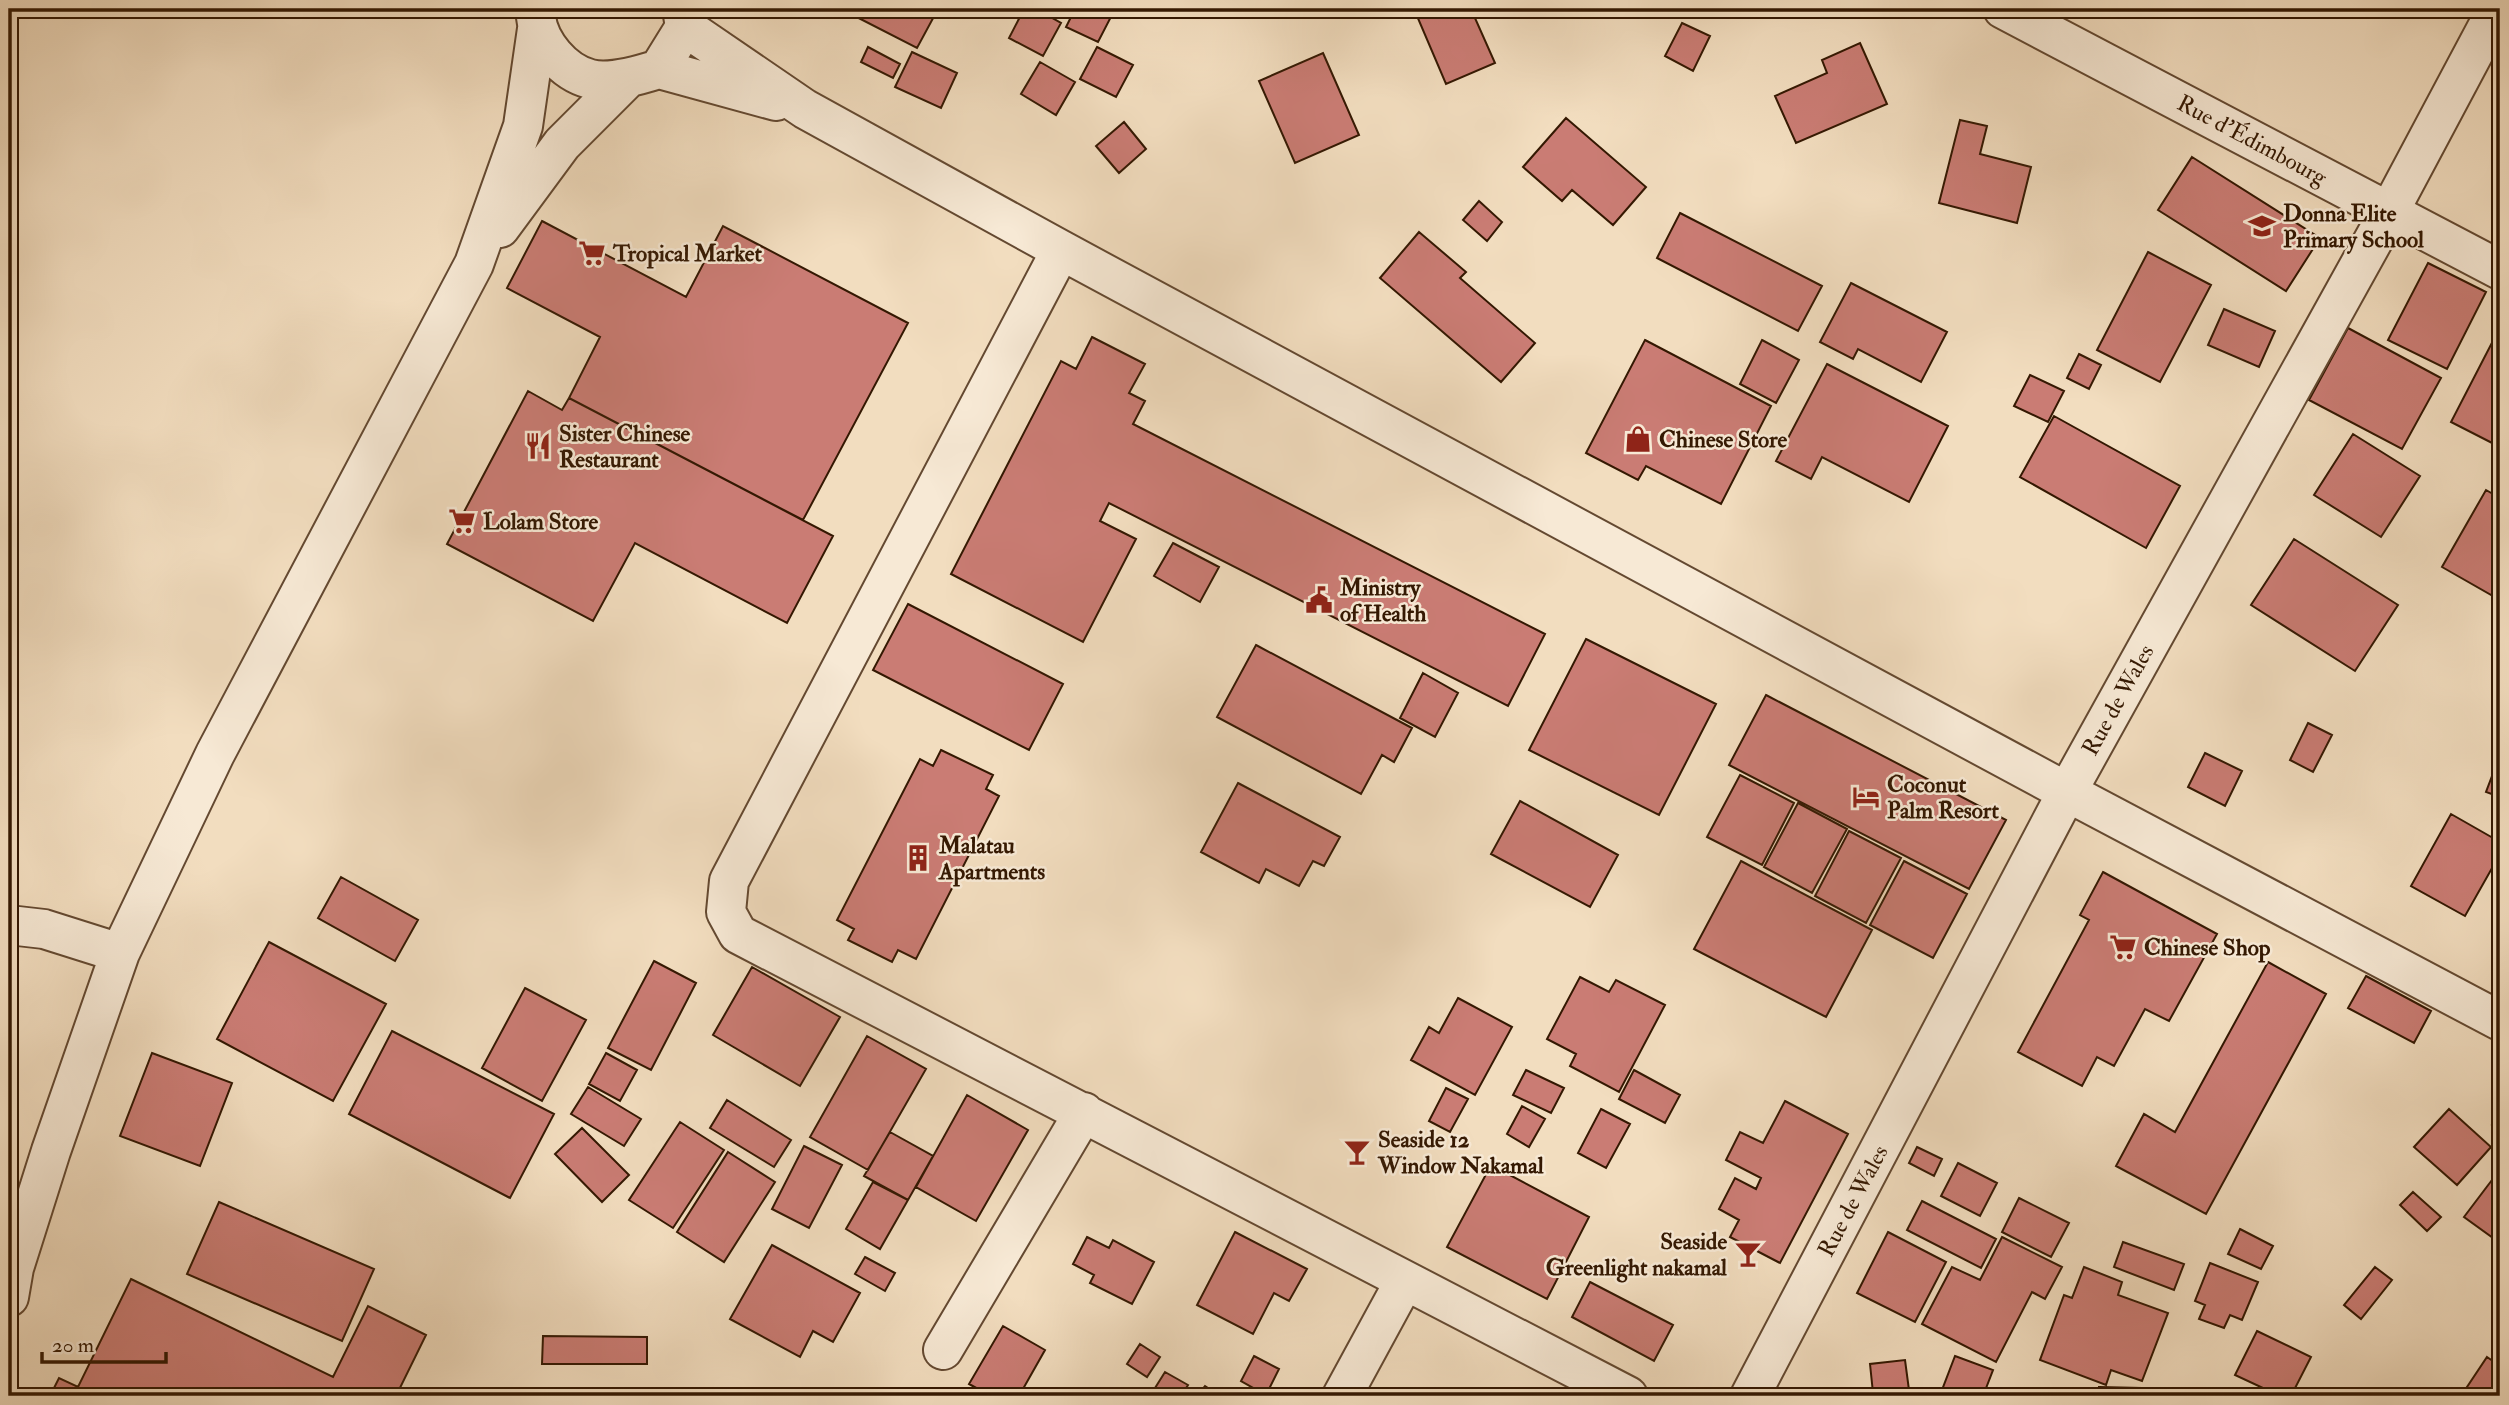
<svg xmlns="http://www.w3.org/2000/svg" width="2509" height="1405" font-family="'IM FELL Double Pica',serif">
<rect width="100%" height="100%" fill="#f2ddbf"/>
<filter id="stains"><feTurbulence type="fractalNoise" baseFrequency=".00286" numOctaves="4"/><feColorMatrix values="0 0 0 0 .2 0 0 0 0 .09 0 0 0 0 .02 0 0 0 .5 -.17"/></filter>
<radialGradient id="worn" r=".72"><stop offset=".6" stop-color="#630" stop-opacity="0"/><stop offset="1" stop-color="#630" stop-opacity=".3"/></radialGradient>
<path fill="#ca7c74" stroke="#341802" stroke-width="2" d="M841,9H938L917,48Z
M1024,9H1036L1061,23L1043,56L1009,38Z
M1075,9H1115L1098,42L1066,27Z
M1414,9H1471L1495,63L1446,84Z
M1636,9H1731V15L1636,14Z
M1682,23L1710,36L1693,71L1665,56Z
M1860,43L1887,104L1796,143L1775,96L1827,73L1822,60Z
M868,47L900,64L893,78L861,62Z
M1097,47L1133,65L1116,97L1080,79Z
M912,52L957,73L941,108L895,87Z
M1323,53L1359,135L1295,163L1259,81Z
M1040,62L1075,82L1056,115L1021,94Z
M1566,118L1646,187L1613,225L1572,190L1562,201L1523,167Z
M1960,120L1987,126L1980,154L2031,167L2017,223L1939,203Z
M1124,122L1146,149L1119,173L1096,146Z
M2192,157L2320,238L2286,291L2158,210Z
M1479,201L1502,222L1487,241L1463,220Z
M1680,213L1822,286L1798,331L1657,258Z
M542,221L686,297L723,226L908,323L803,520L569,398L600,337L507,288Z
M1419,232L1466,272L1460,278L1535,343L1501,382L1380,278Z
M2148,252L2211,285L2160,382L2097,350Z
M2428,263L2486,292L2447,369L2388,340Z
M1851,283L1947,332L1921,382L1858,349L1853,359L1820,342Z
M2224,309L2275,331L2259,367L2208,345Z
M2348,328L2441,378L2402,449L2309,400Z
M2497,333L2500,334V447L2451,422Z
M1092,337L1145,364L1129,393L1145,401L1133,424L1545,634L1508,706L1109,503L1100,521L1136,539L1083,642L951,574L1061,361L1076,369Z
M1645,340L1771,406L1721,504L1646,466L1638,480L1586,453Z
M1762,340L1799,360L1776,403L1740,384Z
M2079,354L2101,365L2089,389L2067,378Z
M1827,364L1948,426L1909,502L1822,457L1811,479L1776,461Z
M2030,375L2064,391L2048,422L2014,406Z
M528,391L562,410L569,398L833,536L787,623L635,543L593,621L447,544Z
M2054,416L2180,486L2146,548L2020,477Z
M2353,434L2420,476L2381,537L2314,495Z
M2486,490L2500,498V600L2442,567Z
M2294,539L2398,605L2355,671L2251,605Z
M1173,543L1219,567L1200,602L1154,576Z
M908,604L1063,684L1029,750L873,670Z
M1586,639L1716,704L1659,815L1529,750Z
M1256,645L1412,728L1394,762L1382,755L1361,794L1217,717Z
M1423,673L1458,693L1435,737L1400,718Z
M1766,695L2006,820L1969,889L1729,765Z
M2308,723L2332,735L2313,772L2290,760Z
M941,750L993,775L986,789L999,796L916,959L898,950L892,962L848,940L854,929L837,920L920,759L933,766Z
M2205,753L2242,771L2225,806L2188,787Z
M2500,755V797L2486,792Z
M1740,775L1794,803L1762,865L1707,837Z
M1238,783L1340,837L1324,866L1313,861L1299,886L1266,869L1259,883L1201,852Z
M1520,801L1618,855L1590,907L1491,854Z
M1798,803L1847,829L1812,893L1764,867Z
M2451,814L2500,842V854L2465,916L2411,886Z
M1849,831L1901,858L1866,923L1815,896Z
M1741,861L1872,930L1826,1017L1694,949Z
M1904,861L1967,894L1933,958L1870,925Z
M2103,872L2217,934L2169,1021L2145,1009L2114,1066L2097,1057L2082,1086L2018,1052L2089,920L2080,915Z
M341,877L418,920L395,961L318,918Z
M269,942L386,1004L333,1101L217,1039Z
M654,961L696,983L651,1070L608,1048Z
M2268,962L2326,994L2206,1214L2116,1166L2144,1114L2175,1132Z
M752,967L840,1017L800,1086L713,1035Z
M2366,976L2431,1011L2414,1043L2348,1008Z
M1580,977L1609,992L1616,980L1665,1005L1619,1092L1570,1066L1576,1054L1547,1039Z
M525,988L586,1020L542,1101L482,1068Z
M1458,998L1512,1027L1475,1095L1411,1060L1429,1027L1439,1033Z
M392,1031L554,1114L510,1198L349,1114Z
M867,1036L926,1069L868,1170L810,1137Z
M152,1053L232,1083L200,1166L120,1136Z
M606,1053L637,1070L620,1101L589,1084Z
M1526,1070L1564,1088L1551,1113L1513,1095Z
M1634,1070L1680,1095L1665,1123L1619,1099Z
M588,1087L641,1119L624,1146L571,1114Z
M1446,1088L1468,1099L1450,1132L1429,1121Z
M967,1095L1028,1130L976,1221L916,1187Z
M727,1100L791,1140L774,1167L710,1128Z
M1785,1101L1848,1134L1780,1263L1730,1237L1739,1220L1719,1209L1735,1178L1756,1189L1761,1178L1726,1160L1740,1132L1763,1143Z
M1522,1106L1545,1119L1529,1147L1507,1134Z
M1601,1109L1630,1124L1606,1168L1578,1153Z
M2449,1109L2491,1147L2457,1185L2414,1147Z
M2500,1116V1132L2492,1125Z
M680,1122L724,1150L673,1228L629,1200Z
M582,1128L629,1175L602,1202L555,1154Z
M890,1132L933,1156L908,1200L864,1176Z
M804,1146L842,1165L809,1228L772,1209Z
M1917,1147L1942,1159L1934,1176L1909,1163Z
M728,1152L775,1182L724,1262L677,1232Z
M1958,1163L1997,1183L1980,1216L1941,1196Z
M1491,1165L1589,1217L1547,1299L1447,1247Z
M2495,1176L2500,1179V1243L2464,1217Z
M873,1182L908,1200L880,1249L846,1229Z
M2413,1192L2441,1217L2427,1231L2400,1205Z
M2019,1198L2069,1223L2051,1257L2002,1232Z
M1922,1201L1996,1239L1981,1268L1907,1230Z
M219,1202L374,1269L342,1341L187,1274Z
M2240,1229L2273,1246L2261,1269L2228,1254Z
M1235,1232L1307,1269L1289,1301L1274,1293L1253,1334L1197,1305Z
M1888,1232L1946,1262L1915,1322L1857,1293Z
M1087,1237L1109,1248L1113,1240L1154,1262L1132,1304L1090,1283L1094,1275L1073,1264Z
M2002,1237L2062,1267L2045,1299L2032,1292L1996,1362L1922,1324L1952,1267L1980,1280Z
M2123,1242L2184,1264L2174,1290L2114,1267Z
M772,1245L860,1293L833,1342L813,1331L800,1357L730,1319Z
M865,1257L895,1273L885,1291L855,1274Z
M2210,1263L2258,1282L2242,1320L2230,1315L2224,1328L2199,1319L2205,1305L2195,1301Z
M2084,1267L2122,1282L2118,1295L2168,1313L2142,1381L2111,1370L2106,1385L2040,1360L2064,1295L2072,1298Z
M2375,1267L2392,1280L2361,1319L2344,1305Z
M131,1279L333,1377L368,1306L426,1335L396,1396H50L59,1378L78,1387Z
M1590,1282L1673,1325L1654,1361L1572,1317Z
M1003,1326L1045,1350L1019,1396H991L969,1384Z
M2257,1331L2311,1357L2291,1396H2280L2235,1375Z
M543,1336L647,1337V1364H542Z
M1140,1344L1160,1357L1147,1377L1127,1364Z
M1254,1356L1279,1369L1266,1395L1241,1381Z
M1955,1356L1993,1370L1983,1396H1958L1942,1390Z
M2487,1357L2500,1366V1385L2493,1396H2474L2465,1390Z
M1905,1360L1909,1390L1873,1393L1870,1364Z
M1165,1372L1188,1385L1181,1396H1150Z
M1205,1386L1220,1396H1197Z
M2099,1387L2141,1388V1396H2099Z
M530,1388L688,1395L687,1396H530Z"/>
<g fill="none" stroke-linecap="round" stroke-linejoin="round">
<defs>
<path id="minor" d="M2003,9L2500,270
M536,17C539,43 563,72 590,79C610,84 640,75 659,69L685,27L682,9
M685,27L805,109L1061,250L2067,792L2500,1021
M659,69L776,101
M500,228L562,144L628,78
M1061,250L729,881L726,912L738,934L1628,1396
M9,925L44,929L120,953
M9,1297L14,1268L51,1151L120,953L215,754L474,264L523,126L537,29
M943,1350L1084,1112
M1342,1396L1404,1282
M1750,1396L2067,792L2389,212L2497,9"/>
</defs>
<use href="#minor" stroke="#644931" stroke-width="42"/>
<use href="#minor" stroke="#f7e9d5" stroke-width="38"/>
</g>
<defs>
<symbol id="school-bare" viewBox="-9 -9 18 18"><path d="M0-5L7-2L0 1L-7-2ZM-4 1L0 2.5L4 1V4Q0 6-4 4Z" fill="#8f2418" stroke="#f7e9d5" stroke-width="2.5" paint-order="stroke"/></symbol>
<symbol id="supermarket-bare" viewBox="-9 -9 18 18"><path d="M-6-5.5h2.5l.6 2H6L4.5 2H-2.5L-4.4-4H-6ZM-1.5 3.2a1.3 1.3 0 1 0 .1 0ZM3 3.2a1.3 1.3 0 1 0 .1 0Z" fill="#8f2418" stroke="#f7e9d5" stroke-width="2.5" paint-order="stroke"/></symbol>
<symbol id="shop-bare" viewBox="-9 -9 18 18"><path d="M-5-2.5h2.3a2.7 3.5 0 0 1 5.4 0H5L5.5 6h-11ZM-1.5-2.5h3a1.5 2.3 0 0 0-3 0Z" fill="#8f2418" stroke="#f7e9d5" stroke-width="2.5" paint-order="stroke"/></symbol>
<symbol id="restaurant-bare" viewBox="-9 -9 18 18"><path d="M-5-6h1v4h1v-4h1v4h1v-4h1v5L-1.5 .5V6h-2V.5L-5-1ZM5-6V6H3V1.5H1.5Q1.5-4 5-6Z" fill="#8f2418" stroke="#f7e9d5" stroke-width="2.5" paint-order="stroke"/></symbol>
<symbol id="civic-bare" viewBox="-9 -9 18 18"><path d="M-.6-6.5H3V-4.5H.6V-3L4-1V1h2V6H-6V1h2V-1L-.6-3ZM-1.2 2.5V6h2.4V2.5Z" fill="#8f2418" stroke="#f7e9d5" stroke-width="2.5" paint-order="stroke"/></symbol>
<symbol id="hotel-bare" viewBox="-9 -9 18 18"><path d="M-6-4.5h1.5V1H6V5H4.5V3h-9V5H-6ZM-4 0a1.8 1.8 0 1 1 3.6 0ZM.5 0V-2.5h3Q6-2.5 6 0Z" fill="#8f2418" stroke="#f7e9d5" stroke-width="2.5" paint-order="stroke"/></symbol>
<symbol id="building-bare" viewBox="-9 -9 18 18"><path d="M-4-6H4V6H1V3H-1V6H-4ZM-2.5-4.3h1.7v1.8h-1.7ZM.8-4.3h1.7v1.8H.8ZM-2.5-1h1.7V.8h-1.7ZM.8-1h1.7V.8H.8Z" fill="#8f2418" stroke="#f7e9d5" stroke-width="2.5" paint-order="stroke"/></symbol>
<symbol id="bar-bare" viewBox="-9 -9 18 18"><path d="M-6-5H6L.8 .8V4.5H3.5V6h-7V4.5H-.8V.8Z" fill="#8f2418" stroke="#f7e9d5" stroke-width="2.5" paint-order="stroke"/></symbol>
</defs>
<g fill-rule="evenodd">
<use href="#school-bare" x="2243" y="207" width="38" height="38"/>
<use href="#supermarket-bare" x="573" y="234" width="38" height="38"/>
<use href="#shop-bare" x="1619" y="420" width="38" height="38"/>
<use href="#restaurant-bare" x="519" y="427" width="38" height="38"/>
<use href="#supermarket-bare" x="443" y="502" width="38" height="38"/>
<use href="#civic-bare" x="1300" y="581" width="38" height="38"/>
<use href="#hotel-bare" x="1847" y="778" width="38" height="38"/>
<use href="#building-bare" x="899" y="839" width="38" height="38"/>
<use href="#supermarket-bare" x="2104" y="928" width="38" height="38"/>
<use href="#bar-bare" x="1338" y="1133" width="38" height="38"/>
<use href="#bar-bare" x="1729" y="1235" width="38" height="38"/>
</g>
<g text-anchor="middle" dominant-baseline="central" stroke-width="5" stroke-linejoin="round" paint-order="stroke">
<g font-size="23" fill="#341802" stroke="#f7e9d5">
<text transform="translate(2252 140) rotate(28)">Rue d'Édimbourg</text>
<text transform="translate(2118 700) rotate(-61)">Rue de Wales</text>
<text transform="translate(1853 1201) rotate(-62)">Rue de Wales</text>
</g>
<g font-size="23" font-weight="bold" fill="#341802" stroke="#f7e9d5" text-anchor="start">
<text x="2283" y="213">Donna Elite<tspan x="2283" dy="26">Primary School</tspan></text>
<text x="613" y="253">Tropical Market</text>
<text x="559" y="433">Sister Chinese<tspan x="559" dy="26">Restaurant</tspan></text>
<text x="1659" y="439">Chinese Store</text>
<text x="483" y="521">Lolam Store</text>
<text x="1340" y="587">Ministry<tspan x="1340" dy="26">of Health</tspan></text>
<text x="1887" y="784">Coconut<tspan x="1887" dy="26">Palm Resort</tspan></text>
<text x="939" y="845">Malatau<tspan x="939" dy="26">Apartments</tspan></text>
<text x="2144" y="947">Chinese Shop</text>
<text x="1378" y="1139">Seaside 12<tspan x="1378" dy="26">Window Nakamal</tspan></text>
<text x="1727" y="1241" text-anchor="end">Seaside<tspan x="1727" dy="26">Greenlight nakamal</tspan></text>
</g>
</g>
<rect width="2509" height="1405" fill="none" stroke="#f2ddbf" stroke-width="35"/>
<rect x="10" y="10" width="2488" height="1384" fill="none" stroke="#341802" stroke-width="3.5"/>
<rect x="18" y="18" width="2474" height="1370" fill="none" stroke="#341802" stroke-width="2"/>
<path d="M42 1352v10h124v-10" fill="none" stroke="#341802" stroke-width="3.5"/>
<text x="52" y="1352" font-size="21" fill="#341802" stroke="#f7e9d5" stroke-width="5" paint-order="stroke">20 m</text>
<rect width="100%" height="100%" filter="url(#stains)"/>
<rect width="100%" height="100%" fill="url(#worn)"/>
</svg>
